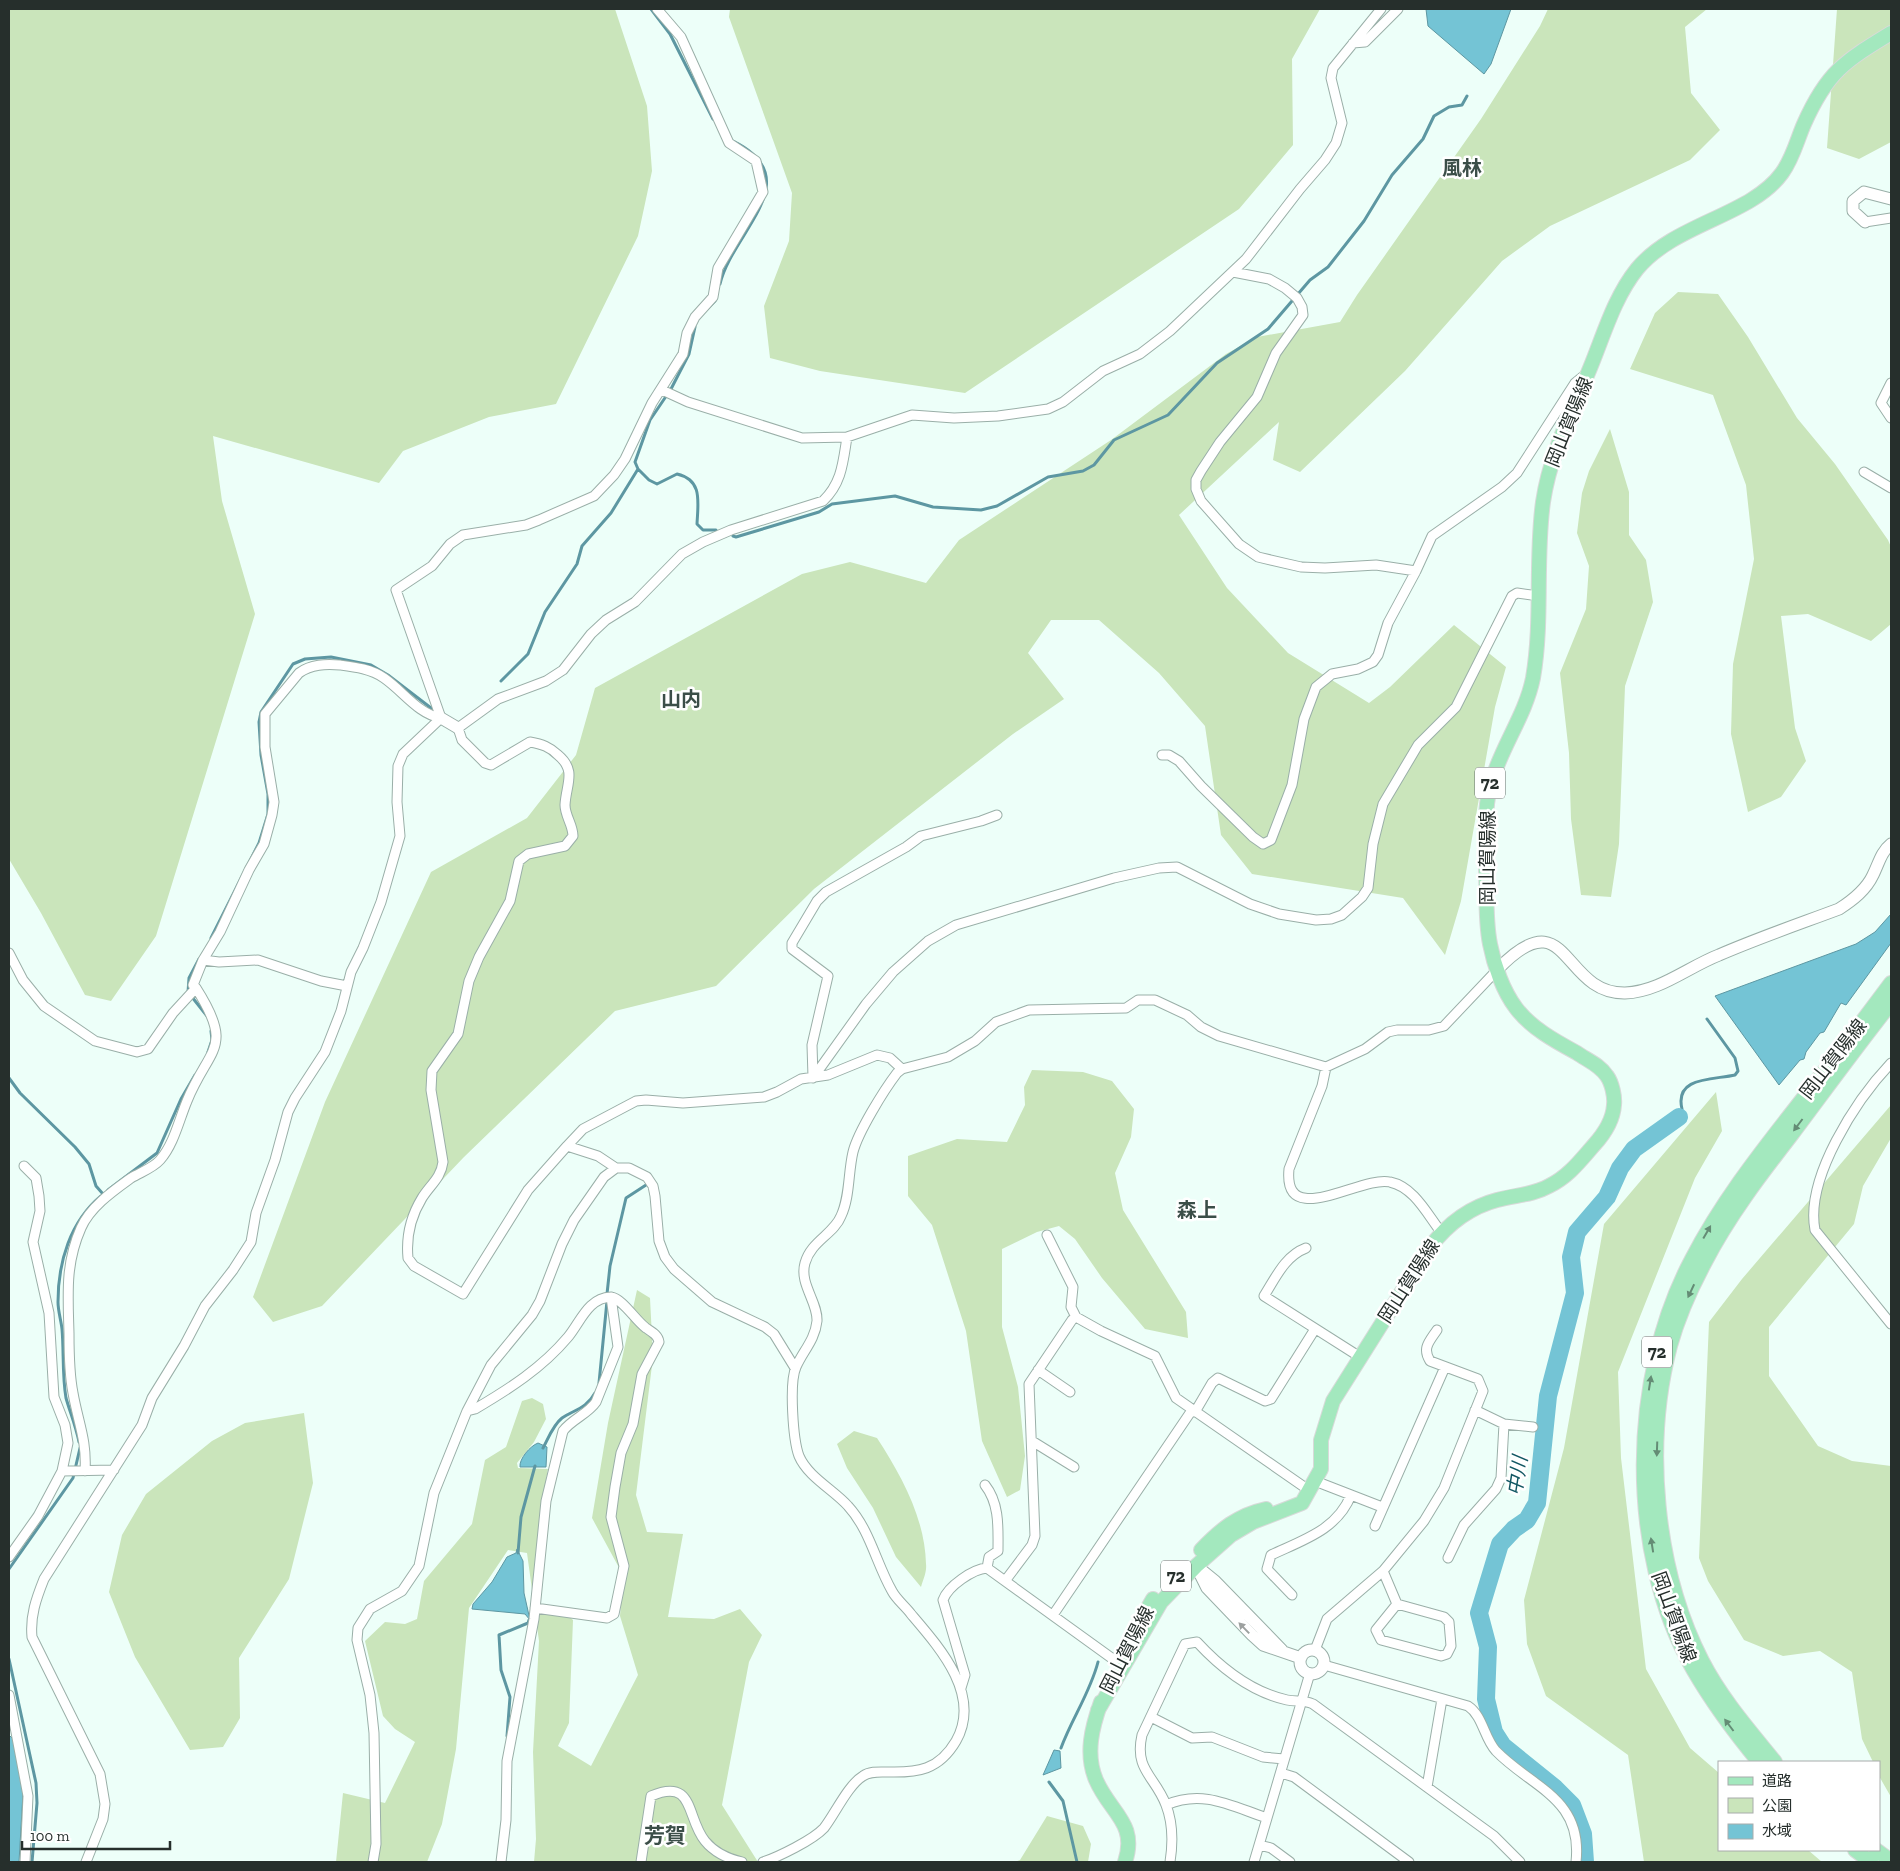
<svg xmlns="http://www.w3.org/2000/svg" width="1900" height="1871" font-family="'Zilla Slab','Noto Sans JP',serif">
<rect width="100%" height="100%" fill="#edfff9"/>
<path fill="#cae5bb" d="M9,9H615L647,106L652,171L638,236L556,404L489,417L403,451L379,483L213,436L222,501L255,614L156,936L111,1001L85,995L41,913L9,859Z
M730,9H1320L1292,59L1293,145L1239,209L965,393L820,371L770,358L764,306L789,241L792,193L729,17Z
M1548,9H1707L1685,27L1691,93L1720,130L1690,160L1550,226L1502,261L1405,371L1300,472L1273,460L1279,422L1179,515L1227,588L1288,653L1369,703L1390,687L1454,625L1506,667L1495,707L1461,901L1445,955L1403,898L1252,874L1221,835L1205,726L1159,673L1099,620H1051L1028,653L1064,699L1013,734L814,889L716,986L615,1011L464,1157L322,1306L273,1322L253,1297L325,1102L431,872L527,818L576,755L595,688L802,574L850,562L926,583L959,540L1111,440L1226,354L1257,337L1340,322L1357,295L1481,119L1540,26Z
M1837,9H1891V142L1859,159L1827,148Z
M1678,292L1718,294L1748,337L1797,418L1835,464L1888,540L1891,547V624L1871,641L1808,614L1781,616L1795,728L1806,761L1781,797L1748,812L1731,734L1733,664L1754,559L1746,485L1713,395L1630,369L1655,313Z
M1610,429L1629,492V535L1646,560L1653,602L1625,686L1619,844L1611,897L1581,895L1571,819L1569,753L1560,673L1586,609L1589,566L1577,533L1582,493L1589,471Z
M1032,1070L1083,1072L1112,1081L1134,1109L1131,1137L1115,1173L1123,1210L1186,1312L1188,1338L1145,1329L1102,1278L1075,1239L1059,1226L1037,1232L1002,1249V1327L1018,1387L1025,1456L1020,1490L1007,1497L982,1441L966,1331L932,1225L908,1196V1156L957,1139L1007,1142L1025,1105L1024,1087Z
M1716,1092L1722,1131L1695,1178L1618,1372L1621,1458L1646,1669L1690,1748L1719,1773V1850H1808L1822,1862H1644L1628,1755L1546,1696L1527,1644L1524,1600L1564,1448L1604,1224Z
M1891,1105V1138L1863,1186L1854,1224L1769,1327V1376L1818,1446L1852,1461L1891,1466V1797L1879,1776V1762H1873L1862,1739L1852,1672L1820,1651L1783,1656L1744,1640L1708,1581L1699,1558L1709,1322L1742,1279Z
M637,1290L650,1298L653,1357L636,1495L647,1532L683,1534L668,1617L714,1619L740,1609L762,1635L749,1662L722,1805L758,1862H534L536,1839L533,1752L539,1641L527,1553L508,1550L469,1608L456,1749L442,1824L427,1862H336L343,1793L385,1803L415,1742L395,1729L383,1716L365,1641L385,1622L405,1624L417,1619L424,1581L472,1524L485,1460L506,1447L522,1401L532,1398L543,1404L546,1419L534,1442L517,1463L518,1468L548,1469L543,1497L540,1611L565,1613L573,1620L569,1723L558,1746L591,1766L638,1675L620,1616L623,1575L592,1518L608,1423Z
M304,1413L313,1483L289,1579L239,1658L240,1718L223,1747L190,1750L135,1657L109,1592L122,1535L146,1494L212,1441L245,1423Z
M854,1431L877,1438C901,1475 925,1518 926,1564C927,1572 923,1580 921,1587L896,1557L873,1508L847,1468L837,1444Z
M1047,1816L1083,1826L1091,1844L1088,1862H1015L1020,1860Z"/>
<path fill="#74c4d5" stroke="#5d97a2" d="M1426,9H1511L1491,64L1484,74L1428,26Z
M1891,914V943L1846,1005L1841,1003L1824,1032L1820,1033L1806,1052L1804,1059L1800,1060L1779,1085L1715,996L1856,944L1875,932Z
M538,1443L547,1447L546,1467H520C519,1459 530,1446 538,1443Z
M517,1549L523,1561L524,1593L530,1620L525,1614L472,1609L473,1604L492,1582L507,1557L516,1553Z
M9,1735L13,1739L23,1793L19,1862H9Z
M1054,1750L1060,1751L1061,1768L1043,1775Z"/>
<g fill="none" stroke-linecap="round" stroke-linejoin="round">
<path stroke="#5d97a2" stroke-width="3" d="M651,9L670,34L713,119
M720,284C732,232 810,179 733,141
M705,311L715,301L716,297
M638,469L649,480L657,484L677,474C703,480 698,502 697,524L703,530H716
M733,536L736,537L819,512L832,504L895,496L933,507L981,510L997,506L1048,477L1083,471L1094,465L1114,440L1168,415L1217,363L1268,329L1310,280L1328,267L1364,221L1392,175L1423,139L1434,116L1449,107L1462,105L1467,96
M501,681L528,654L545,612L577,564L582,546L611,513L638,469L635,462L650,420L671,389L689,354L695,327
M211,938L259,843L268,814V794L261,755L259,722L261,712L293,664L305,659L331,657L371,665L388,675L431,708
M199,959L189,978L188,992L207,1016
M208,1052L212,1040L211,1031
M9,1078L20,1093L75,1147L89,1164L96,1186L103,1194
M1682,1109C1674,1076 1714,1080 1735,1075L1738,1071L1735,1058L1707,1019
M108,1190L157,1153L181,1099L195,1075
M607,1294L610,1266L626,1198L646,1185
M599,1383L607,1301
M79,1442C76,1427 70,1412 66,1398C62,1375 64,1351 62,1329C61,1320 58,1311 58,1302C58,1262 70,1222 101,1196
M543,1448C548,1439 553,1425 562,1418C574,1410 587,1408 595,1393
M518,1553L521,1517L535,1466
M9,1569L73,1478L80,1448
M9,1659L36,1783L37,1803L32,1862
M507,1736L510,1697L501,1670L499,1635L528,1623L529,1620
M1061,1748C1072,1718 1090,1693 1098,1662
M1049,1782L1063,1801L1077,1862"/>
<path stroke="#74c4d5" stroke-width="18" d="M1585,1862L1583,1834L1572,1805L1555,1788L1503,1746L1494,1732L1486,1699L1488,1647L1479,1613L1500,1544L1514,1529L1527,1520L1537,1503L1548,1396L1575,1293L1571,1257L1577,1232L1607,1197L1620,1168L1634,1149L1679,1117"/>
<defs>
<path id="street" d="M1353,43L1365,42L1398,9
M1865,222L1891,218
M1233,272L1269,279L1285,288L1297,298L1302,307L1303,315L1276,353L1257,397L1220,442L1201,471L1196,480V489L1201,501L1239,544L1258,557L1301,567L1325,568L1376,565L1416,571
M1891,383L1881,403L1891,418
M662,390L688,402L802,438L847,437L912,415L954,418L998,416L1048,409L1063,402L1103,371L1140,354L1170,331L1246,259L1300,189L1325,160L1336,143L1342,123L1331,78L1333,68L1381,9
M847,437C843,462 842,483 823,501L731,530L703,542L682,554L635,602L606,620L591,634L563,670L546,681L498,699L458,728L462,740L485,763L491,765L530,742C542,744 550,747 558,755C577,771 566,784 565,805C565,816 573,825 573,836L565,846L528,854L519,861L510,901L479,957L469,981L458,1034L432,1071L431,1090L443,1162C441,1178 430,1185 422,1198C411,1216 406,1237 408,1258L414,1266L463,1294L528,1190L567,1146L583,1129L636,1101L646,1100L683,1103L764,1097L777,1092L801,1079L828,1075L877,1055L890,1058L902,1069
M1864,472L1891,488
M441,718L396,590L432,566L450,544L463,535L526,525L539,520L594,496L614,475L625,459L652,403L683,354L687,333L695,317L713,297L718,268L763,192L756,161L729,143L681,37L657,9
M1162,755H1169L1179,761L1201,786L1253,837L1263,844L1271,840L1292,785L1304,719L1316,687L1332,674L1358,669L1373,662L1378,655L1388,623L1416,571L1432,536L1502,487L1517,473L1575,383L1586,374
M9,953L23,980L44,1006L95,1041L137,1052L148,1049L173,1013L196,988L193,985L203,960L220,932L249,870L264,844L272,815L274,802L265,747V714L299,673C311,664 326,664 340,665C355,667 371,669 384,678C403,691 418,714 441,718
M203,960L219,962L258,960L321,981L347,986
M1891,1063C1856,1100 1805,1178 1815,1230L1891,1324
M1326,1067L1322,1086L1289,1169C1283,1231 1361,1175 1390,1182C1414,1187 1427,1214 1441,1232
M813,1077L812,1045L828,976L792,949V943L817,901L826,892L906,847L921,836L981,821L997,815
M813,1078L866,1004L893,972L928,941L956,925L1114,878L1159,868L1177,867L1250,904L1279,914L1316,920L1331,919L1342,915L1362,897L1368,888L1373,844L1383,804L1418,745L1456,707L1512,596L1517,593L1539,596
M567,1146L598,1156L616,1168H629L647,1177L653,1186L655,1196L659,1241L665,1257L674,1269L712,1302L765,1327L774,1334L795,1368
M1047,1235L1073,1287L1071,1307L1076,1317
M1306,1248C1285,1256 1276,1277 1264,1296L1360,1357
M1038,1370L1070,1392
M1475,1410L1504,1424L1533,1427
M467,1411L475,1409C509,1389 542,1368 568,1337C581,1321 588,1298 611,1297L618,1347L596,1402C588,1414 572,1419 563,1431L546,1501L534,1619L507,1761L506,1820L501,1862
M1195,1412L1212,1383L1218,1378L1265,1401L1271,1399L1315,1329
M1032,1441L1074,1467
M62,1471L114,1470
M85,1471C87,1440 78,1422 73,1393C69,1373 69,1353 69,1333C68,1295 65,1264 81,1228C90,1207 113,1191 131,1178C141,1172 153,1168 160,1160C174,1144 179,1120 187,1101C209,1047 235,1049 196,988
M1315,1481L1382,1507
M985,1485C1000,1504 998,1529 998,1551L989,1557L987,1568
M1375,1526L1445,1367
M9,1557L38,1516L62,1471L68,1443L65,1425L54,1397L49,1313L33,1242L40,1211L39,1196L36,1178L24,1166
M1448,1558L1464,1525L1496,1489L1501,1478L1504,1424
M1383,1571L1397,1604L1444,1617L1449,1622L1451,1646L1447,1654L1441,1656L1381,1640L1376,1630L1397,1604
M1005,1581L1032,1545L1035,1536L1029,1384L1072,1320L1076,1317L1101,1331L1155,1356L1176,1398L1310,1491
M1292,1595L1267,1569L1271,1555C1303,1540 1337,1530 1351,1495
M535,1608L607,1618L614,1614L624,1566L611,1517L615,1487L621,1453L633,1424L642,1374L659,1342C658,1335 652,1332 646,1328C635,1320 623,1299 611,1297
M1053,1615L1192,1410
M1315,1650L1327,1619L1383,1571L1424,1521L1444,1488L1483,1391L1478,1379L1430,1361C1422,1348 1429,1342 1437,1330
M1324,1665L1468,1706C1483,1716 1484,1738 1496,1751C1532,1788 1583,1798 1576,1862
M961,1688L965,1675L943,1600C948,1586 973,1569 987,1568L1124,1667
M9,1695L28,1796L25,1862
M1151,1717L1192,1738L1212,1737L1263,1757L1284,1759
M1281,1773L1294,1777L1409,1862
M1427,1787L1442,1699
M1166,1805C1203,1789 1231,1806 1267,1818
M1259,1845L1271,1848L1290,1862
M86,1862L103,1819L105,1804L100,1774L32,1637C30,1616 36,1599 44,1579L142,1425L152,1398L184,1346L205,1306L233,1270L251,1242L256,1213L275,1160L288,1112L295,1098L325,1052L341,1011L351,972L363,948L381,902L400,836L397,802L398,766L403,754L441,718
M373,1862L376,1844L374,1733L370,1695L357,1640L358,1628L370,1609L402,1591L419,1566L434,1493L467,1411L491,1365L532,1315L540,1301L562,1244L574,1220L604,1177L616,1168
M641,1862L651,1796C695,1777 686,1818 705,1841C714,1852 729,1859 742,1862
M763,1862C778,1857 813,1840 824,1828C835,1814 848,1785 863,1776C870,1771 880,1772 887,1772C918,1773 939,1770 956,1741C982,1695 940,1648 911,1614C905,1606 896,1599 892,1591C876,1563 870,1530 848,1506C834,1490 808,1477 799,1456C793,1440 789,1383 796,1367C803,1351 815,1340 817,1321C818,1302 799,1284 805,1263C811,1241 834,1234 841,1216C850,1197 848,1173 853,1152C858,1132 884,1090 897,1073L902,1069L948,1057L975,1041L996,1022L1029,1010L1126,1008L1138,1000H1155L1187,1015L1201,1027L1219,1036L1326,1067L1365,1049L1388,1032L1397,1030H1429L1444,1026L1498,969
M1170,1862C1173,1843 1173,1823 1166,1805C1155,1776 1134,1770 1142,1735L1185,1644L1197,1642C1221,1668 1251,1692 1287,1700C1297,1702 1303,1700 1313,1704L1494,1836L1520,1862
M1254,1862L1310,1673"/>
<path id="secondary" d="M1865,222L1853,211V201L1864,192L1891,199
M441,718L458,728
M1498,969C1569,896 1561,994 1625,993C1659,992 1688,967 1719,955C1758,938 1799,924 1839,909C1853,900 1866,890 1873,875C1879,863 1881,852 1891,844
M1196,1566L1207,1588L1252,1635L1263,1645L1301,1658
M1199,1568L1215,1581L1282,1650
M1300 1662a12 12 0 1 1 24 0a12 12 0 1 1-24 0Z"/>
<path id="primary" d="M1201,1550C1220,1530 1238,1515 1266,1509
M1130,1639L1153,1599
M1101,1702C1092,1727 1085,1754 1096,1780C1110,1813 1138,1823 1125,1862
M1098,1710L1161,1602L1196,1566L1231,1535L1253,1522L1302,1503L1321,1469V1440L1333,1401L1430,1247C1447,1225 1470,1207 1497,1200C1515,1195 1533,1195 1549,1186C1568,1177 1580,1161 1594,1145C1604,1134 1613,1121 1614,1105C1615,1097 1612,1083 1607,1076C1600,1065 1587,1060 1577,1053C1555,1041 1531,1028 1516,1008C1503,991 1494,965 1490,944C1485,919 1487,893 1486,868C1486,838 1483,805 1493,777C1504,743 1526,713 1533,678C1543,620 1535,560 1543,502C1550,455 1570,416 1588,373C1603,338 1613,299 1637,269C1675,223 1751,216 1782,173C1793,158 1797,140 1804,124C1827,72 1845,61 1891,33
M1759,1762C1735,1733 1712,1702 1693,1669C1626,1552 1629,1377 1692,1259C1720,1205 1757,1157 1794,1110C1827,1068 1859,1026 1891,983
M1775,1762C1749,1730 1721,1698 1702,1661C1655,1569 1644,1445 1670,1346C1678,1317 1691,1288 1705,1262C1728,1217 1761,1174 1792,1134C1825,1090 1857,1046 1891,1003
M1855,1850L1871,1862
M1876,1850L1891,1861"/>
</defs>
<use href="#street" stroke="#9aafa8" stroke-width="11"/>
<use href="#secondary" stroke="#9aafa8" stroke-width="13"/>
<use href="#primary" stroke="#d8dad9" stroke-width="16"/>
<use href="#street" stroke="#fff" stroke-width="9"/>
<use href="#secondary" stroke="#fff" stroke-width="11"/>
<use href="#primary" stroke="#a3e8be" stroke-width="14"/>
</g>
<defs><path id="oneway-solid" d="M-6-.8H1V-3.2L6.5 0L1 3.2V.8H-6Z" transform="scale(1.25)"/></defs>
<g fill="#648c75">
<use href="#oneway-solid" transform="translate(1798 1125) rotate(127)"/>
<use href="#oneway-solid" transform="translate(1707 1232) rotate(-60)"/>
<use href="#oneway-solid" transform="translate(1691 1291) rotate(115)"/>
<use href="#oneway-solid" transform="translate(1650 1383) rotate(-81)"/>
<use href="#oneway-solid" transform="translate(1657 1449) rotate(92)"/>
<use href="#oneway-solid" transform="translate(1652 1545) rotate(-99)"/>
<use href="#oneway-solid" transform="translate(1729 1725) rotate(-127)"/>
</g>
<use fill="#9da1a0" href="#oneway-solid" transform="translate(1244 1628) rotate(-134)"/>
<g text-anchor="middle" dominant-baseline="central" stroke-width="5" stroke-linejoin="round" paint-order="stroke">
<g fill="#fff" stroke="#676d6b" stroke-width="1">
<rect x="1475" y="767.5" width="30" height="31" rx="4"/>
<rect x="1642" y="1336.5" width="30" height="31" rx="4"/>
<rect x="1161" y="1560.5" width="30" height="31" rx="4"/>
</g>
<g font-size="18" font-weight="bold" fill="#262f2c">
<text x="1490" y="783">72</text>
<text x="1657" y="1352">72</text>
<text x="1176" y="1576">72</text>
</g>
<g font-size="19" fill="#262f2c" stroke="#fff">
<text transform="translate(1569 422) rotate(-68)">岡山賀陽線</text>
<text transform="translate(1487 858) rotate(-90)">岡山賀陽線</text>
<text transform="translate(1833 1059) rotate(-52)">岡山賀陽線</text>
<text transform="translate(1409 1281) rotate(-57)">岡山賀陽線</text>
<text transform="translate(1674 1617) rotate(70)">岡山賀陽線</text>
<text transform="translate(1127 1650) rotate(-63)">岡山賀陽線</text>
</g>
<g font-size="20" font-weight="bold" fill="#3b4e48" stroke="#fff">
<text x="1462" y="168">風林</text>
<text x="681" y="699">山内</text>
<text x="1197" y="1210">森上</text>
</g>
<g font-size="20" font-style="italic" fill="#125763" stroke="#fff">
<text transform="translate(1517 1476) rotate(-81)">中川</text>
</g>
<g font-size="21" font-weight="bold" fill="#3b4e48" stroke="#fff">
<text x="665" y="1835">芳賀</text>
</g>
</g>
<rect width="1900" height="1871" fill="none" stroke="#262f2c" stroke-width="20"/>
<rect x="1718" y="1761" width="162" height="90" fill="#ffffff" stroke="#a8acab"/>
<rect x="1728" y="1777" width="25" height="8" fill="#a3e8be" stroke="#a8acab"/>
<text x="1762" y="1786" font-size="15" fill="#262f2c">道路</text>
<rect x="1728" y="1798" width="25" height="15" fill="#cae5bb" stroke="#a8acab"/>
<text x="1762" y="1811" font-size="15" fill="#262f2c">公園</text>
<rect x="1728" y="1824" width="25" height="15" fill="#74c4d5" stroke="#a8acab"/>
<text x="1762" y="1836" font-size="15" fill="#262f2c">水域</text>
<path d="M22 1841v8h148v-8" fill="none" stroke="#262f2c" stroke-width="2.5"/>
<text x="30" y="1841" font-size="15" fill="#262f2c" stroke="#ffffff" stroke-width="4" paint-order="stroke">100 m</text>
</svg>
